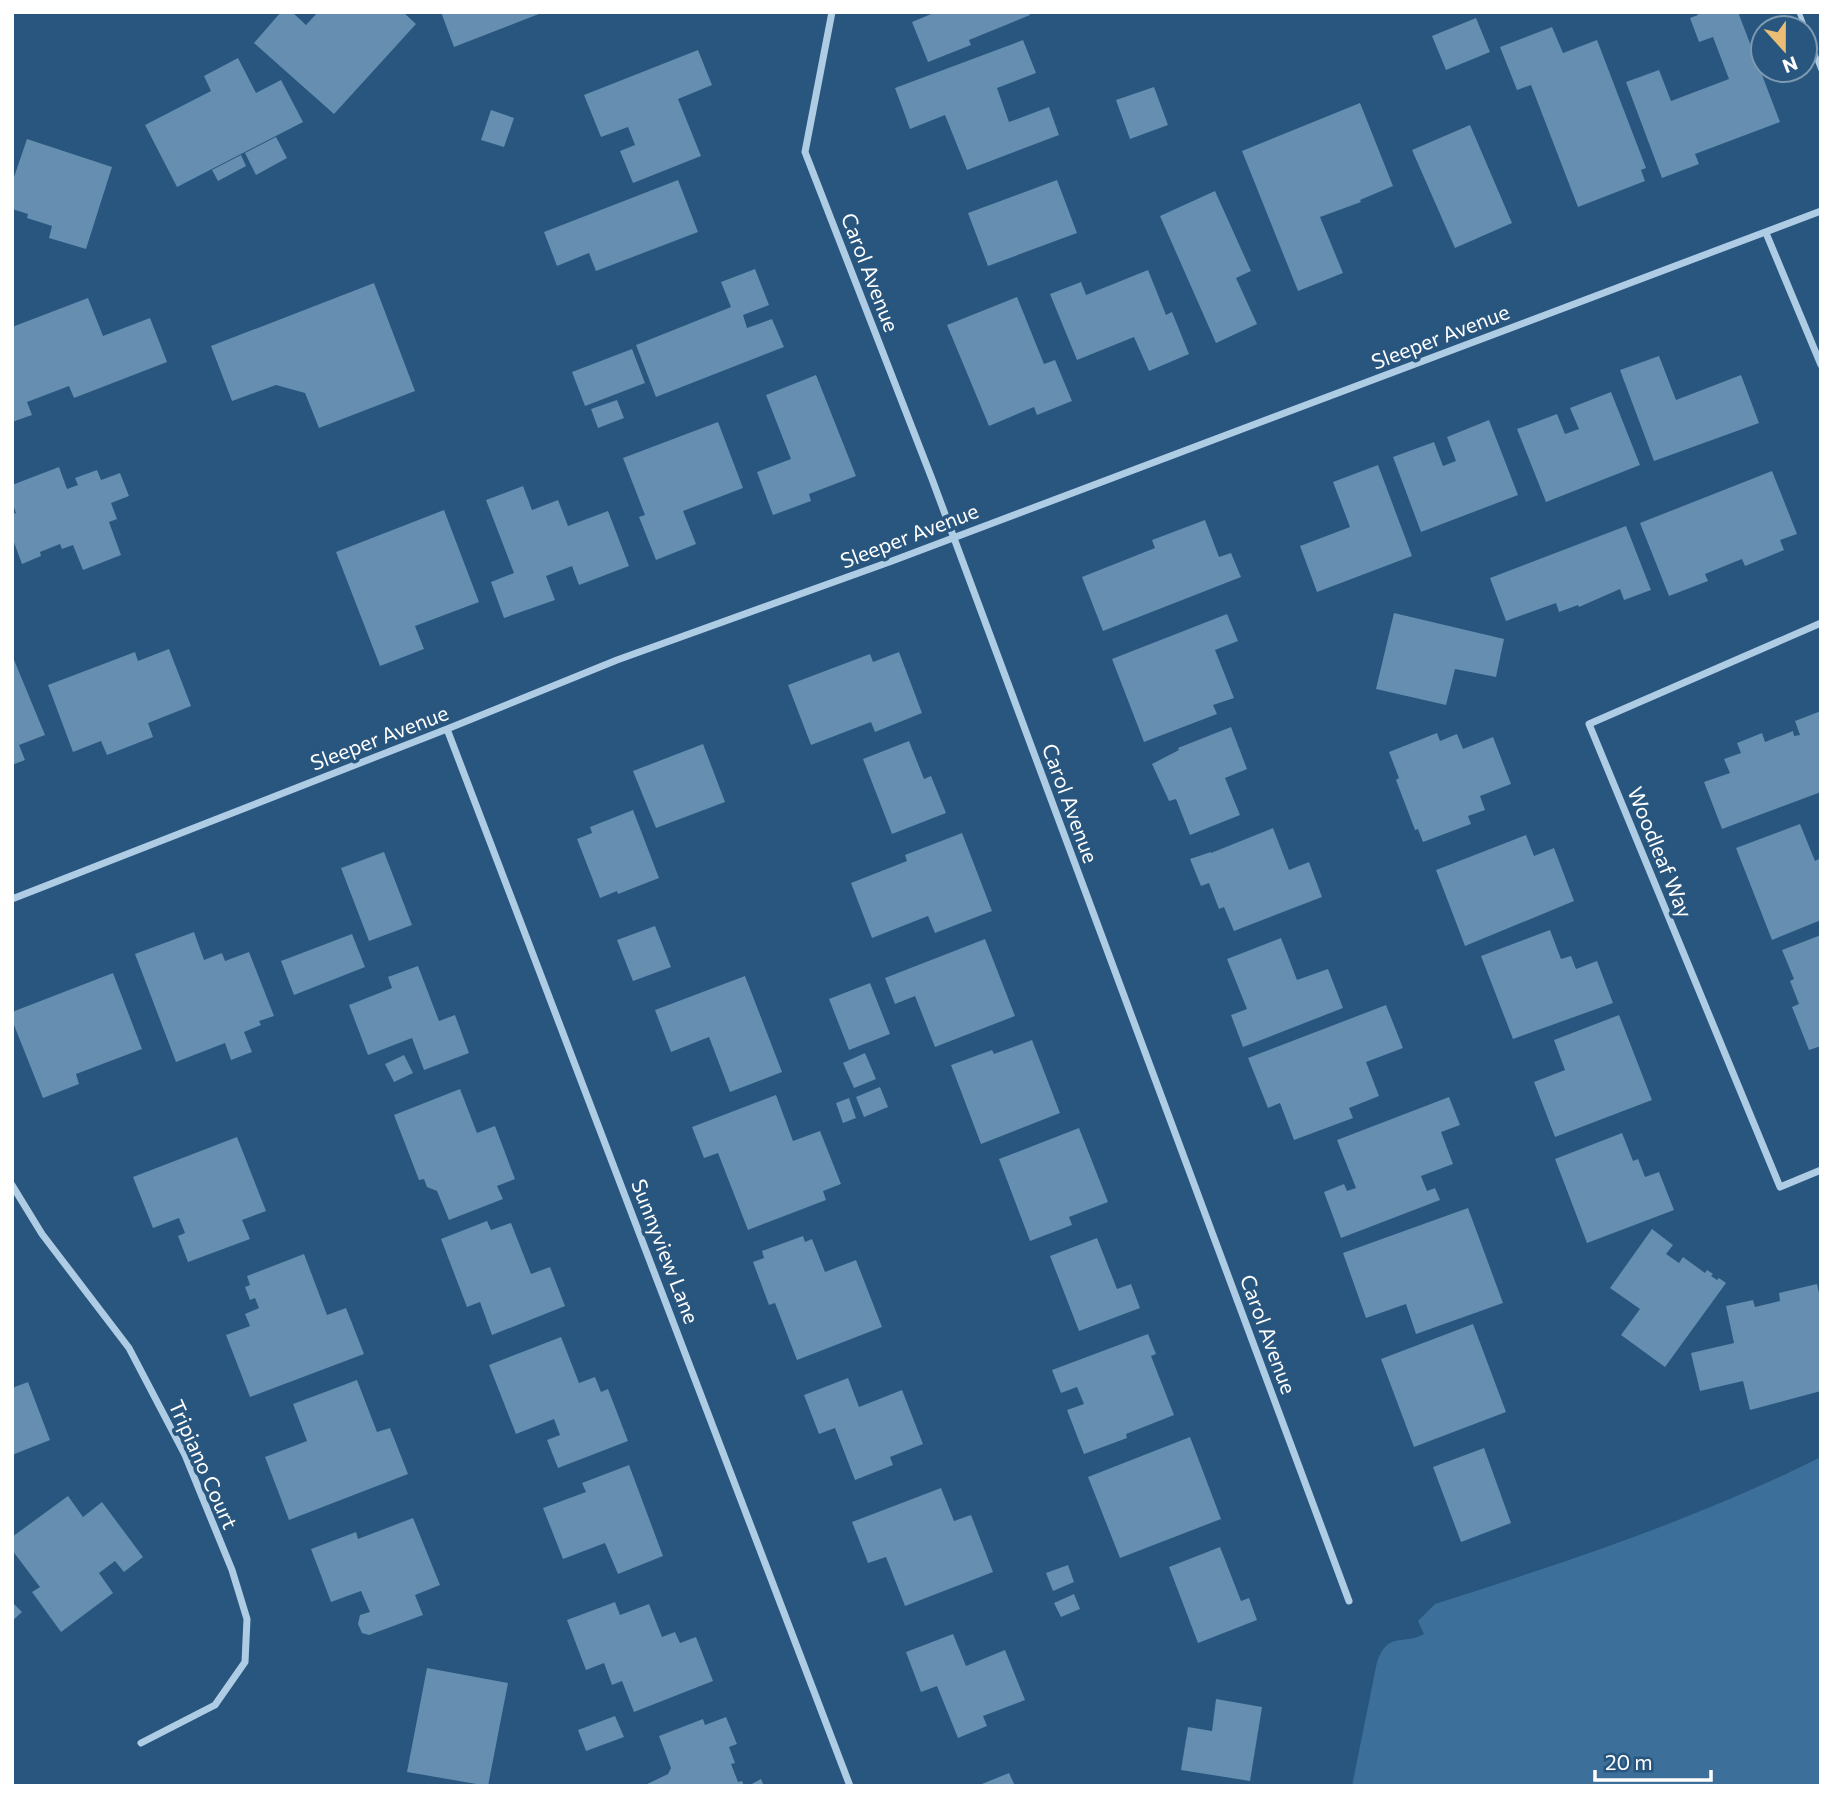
<svg xmlns="http://www.w3.org/2000/svg" width="1833" height="1798" font-family="Commissioner,sans-serif">
<rect width="100%" height="100%" fill="#28567e"/>
<path fill="#3c709b" d="M1821,1457V1786H1352L1377,1662C1388,1631 1401,1646 1424,1634L1418,1621L1435,1604C1566,1562 1698,1519 1821,1457Z"/>
<path fill="#658eb0" d="M281,12H292L306,25L318,12H403L416,24L334,114L254,43Z
M441,12H544L454,47Z
M936,12H1028L1030,15L969,40L971,45L928,62L912,22Z
M1696,12H1738L1780,122L1695,154L1699,164L1662,178L1626,82L1659,70L1671,101L1729,79L1713,37L1699,42L1690,18L1698,15Z
M1476,18L1490,52L1446,70L1432,36Z
M1552,27L1563,53L1597,40L1646,168L1641,170L1645,181L1578,207L1531,85L1517,90L1500,47Z
M1023,40L1036,73L997,88L1009,122L1049,107L1059,135L967,170L945,115L910,129L895,88Z
M698,50L712,85L678,99L701,156L633,183L620,151L635,145L628,127L601,137L584,95Z
M238,58L256,93L281,80L303,122L177,187L145,125L211,91L204,76Z
M1154,87L1168,125L1130,139L1116,100Z
M1360,103L1393,186L1360,200L1361,202L1320,217L1343,273L1298,291L1242,151Z
M491,110L514,118L504,147L481,140Z
M1470,125L1512,223L1455,248L1412,150Z
M276,137L287,158L256,175L245,153Z
M27,139L112,167L86,249L49,238L52,226L27,218L28,214L12,209V183Z
M241,155L246,166L218,181L212,170Z
M678,180L698,232L596,271L589,253L557,266L544,232Z
M1057,180L1077,233L988,266L968,213Z
M1215,191L1251,271L1236,278L1257,324L1216,343L1160,216Z
M755,269L769,305L743,315L747,328L772,319L784,347L656,397L636,345L731,307L721,282Z
M1148,270L1166,315L1172,312L1189,354L1149,371L1134,337L1077,360L1050,294L1081,282L1086,295Z
M374,283L415,391L319,428L305,393L276,385L232,401L211,346Z
M1017,297L1044,364L1055,360L1072,401L1037,415L1034,407L989,426L947,325Z
M88,298L103,336L150,318L167,362L74,398L69,386L27,402L32,415L12,422V327Z
M632,349L645,383L585,406L572,372Z
M1659,356L1676,400L1741,375L1759,423L1654,461L1620,370Z
M816,375L856,476L809,494L811,501L773,515L757,472L791,459L766,395Z
M1611,392L1640,465L1546,502L1517,429L1557,414L1565,434L1579,429L1570,408Z
M617,400L624,418L598,428L591,409Z
M1489,420L1518,495L1421,532L1393,457L1434,442L1443,466L1456,461L1447,437Z
M718,422L743,488L683,511L696,544L656,560L639,517L645,515L623,458Z
M1378,465L1412,556L1317,592L1300,546L1350,527L1333,482Z
M59,467L67,489L78,485L75,478L97,470L101,480L120,473L129,496L111,503L117,519L109,522L121,555L83,570L73,545L62,549L60,544L40,552L41,556L22,564L12,537V514L16,513L12,502V485Z
M1772,471L1797,534L1780,540L1784,550L1745,566L1742,559L1705,574L1708,581L1669,596L1640,523Z
M523,486L532,510L558,500L568,526L608,511L629,566L579,585L572,566L546,576L555,600L504,618L491,582L514,573L486,500Z
M444,510L479,602L415,626L424,649L380,666L336,552Z
M1205,520L1219,557L1231,553L1241,577L1103,631L1082,577L1155,548L1152,540Z
M1626,526L1651,590L1624,600L1620,589L1579,607L1578,605L1559,612L1556,603L1506,621L1490,578Z
M1394,613L1504,639L1496,677L1455,669L1446,705L1376,689Z
M1227,614L1238,641L1215,650L1234,698L1213,705L1217,714L1144,742L1112,659Z
M169,649L191,706L148,723L153,737L107,755L101,741L73,752L48,685L135,652L138,661Z
M899,652L922,713L875,732L871,722L811,745L788,685L870,654L873,662Z
M12,655L45,735L19,745L25,760L12,765Z
M1821,711V792L1722,829L1704,782L1730,773L1724,759L1741,753L1737,743L1762,733L1765,742L1793,731L1794,736L1800,735L1795,721Z
M1231,727L1247,769L1225,778L1240,815L1190,835L1176,799L1169,801L1152,764L1179,750L1178,748Z
M1437,733L1440,741L1457,734L1463,749L1493,737L1511,784L1480,796L1485,810L1468,816L1471,824L1423,842L1418,829L1415,830L1396,780L1399,778L1389,752Z
M909,741L924,779L931,776L946,813L892,834L863,759Z
M703,744L725,802L656,828L633,771Z
M633,810L659,878L618,894L617,891L600,898L577,839L592,833L590,827Z
M1800,824L1815,861L1821,858V920L1772,940L1736,848Z
M1273,828L1289,870L1309,862L1322,897L1234,931L1224,907L1219,909L1209,883L1201,886L1190,859L1211,852V853Z
M962,833L992,911L935,933L928,916L872,938L851,883L907,861L905,855Z
M1526,835L1534,856L1554,848L1574,901L1465,946L1436,870Z
M384,852L412,925L369,941L341,868Z
M655,926L671,967L633,981L617,940Z
M1550,930L1561,959L1571,956L1576,969L1597,961L1613,1003L1513,1039L1481,956Z
M194,932L204,960L222,953L225,961L249,952L274,1016L259,1021L261,1025L244,1032L252,1052L231,1060L225,1043L176,1062L135,954Z
M352,934L365,967L294,995L281,961Z
M1821,935V1046L1809,1050L1792,1007L1799,1004L1790,981L1794,979L1782,950Z
M1281,938L1297,980L1328,969L1343,1008L1243,1047L1231,1015L1247,1009L1227,959Z
M985,939L1015,1016L935,1047L915,996L895,1004L885,978Z
M418,966L439,1021L455,1015L469,1053L424,1070L412,1038L368,1055L349,1005L392,988L388,977Z
M113,973L142,1049L76,1074L79,1084L43,1098L12,1020V1012Z
M745,976L782,1072L730,1092L709,1037L671,1052L655,1010Z
M870,983L890,1034L849,1050L829,999Z
M1386,1005L1403,1048L1366,1062L1379,1096L1349,1108L1353,1118L1294,1140L1280,1103L1268,1108L1248,1058Z
M1619,1015L1652,1100L1555,1137L1534,1082L1565,1070L1554,1040Z
M1032,1040L1060,1113L981,1144L951,1065L992,1050L994,1054Z
M865,1053L876,1079L854,1088L843,1063Z
M404,1055L413,1073L394,1082L385,1064Z
M880,1087L888,1107L864,1117L856,1097Z
M460,1089L477,1133L495,1126L515,1179L497,1186L503,1199L449,1220L437,1191L427,1187L424,1179L419,1180L394,1115Z
M776,1095L793,1141L820,1131L841,1184L823,1191L826,1200L748,1230L718,1153L704,1158L692,1127Z
M1449,1097L1460,1125L1441,1132L1453,1164L1421,1176L1427,1191L1435,1188L1440,1200L1341,1238L1324,1192L1344,1184L1347,1191L1356,1188L1337,1140Z
M849,1098L856,1118L843,1123L836,1103Z
M1079,1128L1108,1202L1069,1217L1072,1225L1030,1241L999,1159Z
M1622,1133L1633,1161L1638,1159L1645,1177L1659,1172L1674,1210L1587,1243L1555,1159Z
M237,1137L266,1211L242,1220L250,1239L188,1262L178,1236L185,1233L179,1218L153,1228L133,1177Z
M1468,1208L1503,1303L1416,1334L1406,1304L1366,1318L1343,1253Z
M487,1221L491,1230L511,1223L531,1274L550,1267L565,1306L492,1335L480,1302L467,1307L441,1239Z
M1652,1229L1673,1245L1666,1254L1679,1263L1683,1257L1705,1273L1707,1270L1713,1274L1711,1276L1717,1280L1719,1278L1726,1283L1665,1367L1621,1335L1640,1309L1610,1288Z
M803,1236L805,1242L812,1239L825,1272L856,1260L882,1327L797,1360L775,1303L769,1305L753,1262L764,1258L762,1251Z
M1097,1238L1117,1289L1131,1284L1140,1308L1079,1331L1050,1256Z
M304,1254L327,1315L346,1308L364,1354L250,1397L226,1335L250,1326L245,1314L259,1308L255,1298L250,1300L245,1287L250,1285L247,1276Z
M1817,1284L1821,1302V1391L1750,1410L1743,1381L1700,1391L1691,1353L1734,1343L1726,1306L1753,1300L1755,1307L1780,1301L1779,1293Z
M1473,1324L1506,1412L1414,1447L1381,1359Z
M1148,1334L1156,1354L1151,1356L1174,1415L1126,1434L1127,1438L1084,1454L1067,1410L1084,1404L1077,1387L1061,1393L1052,1370Z
M561,1337L579,1383L595,1377L601,1392L608,1389L628,1441L558,1468L547,1440L560,1435L554,1419L516,1434L489,1365Z
M848,1378L859,1407L902,1390L923,1444L890,1457L893,1465L855,1480L835,1428L819,1434L804,1395Z
M357,1380L377,1432L390,1428L408,1474L289,1520L265,1457L307,1441L293,1404Z
M28,1382L50,1440L12,1455V1388Z
M1190,1437L1221,1519L1120,1558L1088,1477Z
M1484,1448L1511,1523L1461,1542L1433,1467Z
M629,1465L663,1556L618,1574L605,1543L563,1559L543,1508L586,1492L582,1483Z
M941,1488L954,1521L971,1515L993,1572L905,1606L886,1557L868,1563L852,1522Z
M68,1496L83,1517L102,1502L143,1557L124,1572L115,1561L99,1573L113,1593L61,1632L32,1592L40,1587L12,1550V1537Z
M413,1518L440,1585L415,1595L423,1615L369,1635L362,1633L358,1624L360,1615L370,1612L361,1591L331,1602L311,1549L356,1532L358,1539Z
M1220,1547L1241,1601L1249,1598L1257,1620L1198,1643L1169,1567Z
M1068,1565L1074,1582L1053,1591L1046,1573Z
M1074,1594L1080,1609L1061,1617L1054,1603Z
M12,1602L22,1612L12,1621Z
M615,1602L620,1615L649,1604L662,1637L675,1632L680,1643L696,1637L713,1681L634,1712L622,1681L612,1685L604,1663L586,1670L567,1620Z
M953,1634L966,1666L1005,1650L1025,1700L983,1716L987,1726L958,1738L937,1686L921,1692L906,1652Z
M427,1668L508,1683L488,1786L407,1772Z
M1216,1699L1262,1707L1250,1781L1181,1770L1188,1727L1212,1731Z
M615,1716L624,1737L586,1751L578,1730Z
M726,1717L737,1744L729,1747L735,1763L731,1764L738,1782L742,1781L744,1786H643L668,1774L671,1768L659,1736L703,1719L705,1725Z
M1009,1773L1015,1786H977Z
M761,1779L764,1786H748Z"/>
<g fill="none" stroke-linecap="round" stroke-linejoin="round">
<path stroke="#afcce5" stroke-width="5" d="M1799,12L1805,28
M1805,28L1821,70"/>
<path stroke="#afcce5" stroke-width="7" d="M832,12L805,152L932,479L1349,1601
M1766,233L1821,365
M1821,623L1589,724L1780,1187L1821,1170
M447,729L850,1786
M12,899L447,729L617,660L892,561L1821,211
M12,1185L42,1234L129,1348L185,1455L232,1570L247,1619L245,1662L215,1705L141,1743"/>
</g>
<g text-anchor="middle" dominant-baseline="central" stroke-width="7" stroke-linejoin="round" paint-order="stroke">
<g font-size="21" fill="#fff" stroke="#28567e">
<text transform="translate(871 272) rotate(69)">Carol Avenue</text>
<text transform="translate(1440 336) rotate(-21)">Sleeper Avenue</text>
<text transform="translate(909 535) rotate(-21)">Sleeper Avenue</text>
<text transform="translate(379 737) rotate(-21)">Sleeper Avenue</text>
<text transform="translate(1071 803) rotate(70)">Carol Avenue</text>
<text transform="translate(1661 852) rotate(68)">Woodleaf Way</text>
<text transform="translate(666 1251) rotate(69)">Sunnyview Lane</text>
<text transform="translate(1269 1334) rotate(70)">Carol Avenue</text>
<text transform="translate(204 1464) rotate(66)">Tripiano Court</text>
</g>
</g>
<rect width="1833" height="1798" fill="none" stroke="#ffffff" stroke-width="28"/>
<g transform="translate(1784 49) rotate(159)"><circle r="33" fill="#28567e" stroke="#7e9ab2" stroke-width="2"/>
<path d="M0-5L12 26L0 18L-12 26Z" fill="#ecbe75"/>
<text y="-10" font-size="19" font-weight="bold" text-anchor="middle" fill="#ffffff">N</text>
</g>
<path d="M1595 1770v10h116v-10" fill="none" stroke="#ffffff" stroke-width="3.5"/>
<text x="1605" y="1770" font-size="21" fill="#ffffff" stroke="#28567e" stroke-width="5" paint-order="stroke">20 m</text>
</svg>
